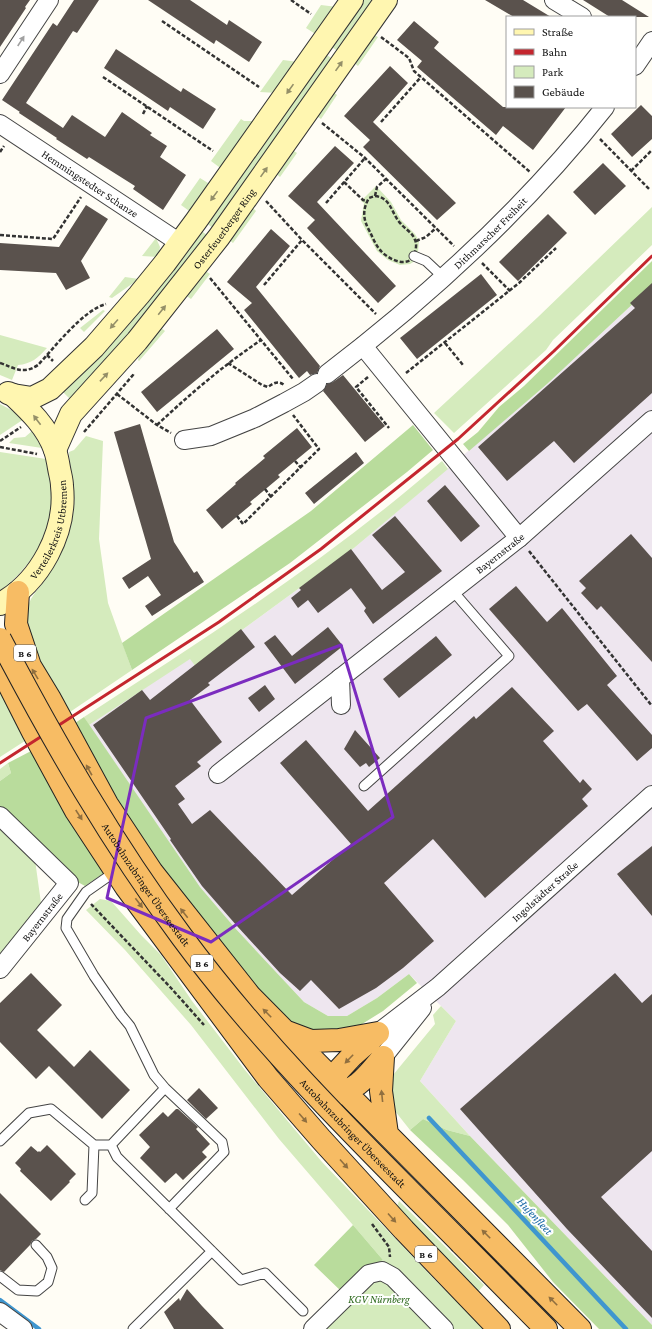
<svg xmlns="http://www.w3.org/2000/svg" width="652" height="1329" font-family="'Crimson Pro',serif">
<rect width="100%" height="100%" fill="#fffdf5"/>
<path fill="#eee6ef" d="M652,286V1325L470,1136L420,1081L456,1021L409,974L377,998L347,1016H328L304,1002L235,928L200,887L89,725L190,658L196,667L242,630L354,548L547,384Z"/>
<path fill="#d5ebbd" d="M357,0H378L342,54L326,43Z
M321,5L337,7L317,35L306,28Z
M372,34L378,37L358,66L353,62Z
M321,51L337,62L217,231L202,220Z
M283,60L298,62L277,93L260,92Z
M332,91L337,95L321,119L315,115Z
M241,119L244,121H257L226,165L219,167L211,161Z
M291,149L297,153L280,177L275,173Z
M200,178L208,183L209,189L192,213L181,205Z
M376,186L391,202L401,220L415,234L419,241L418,252L415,261L410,264L400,265L388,260L377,251L361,221L364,203L361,201Z
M251,206L256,211L233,243L227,238Z
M652,207V245L553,340L546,350L454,433L434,413L538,317Z
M196,227L211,238L74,403L62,391Z
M156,238L160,247L158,257L142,256Z
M204,270L210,274L191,299L185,295Z
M125,277L139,279L112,298L109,297Z
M103,310L105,311L84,332L80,328Z
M160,327L165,331L139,361L138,360L140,353Z
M0,335L47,348C38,358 31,364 18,365L12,380L0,375Z
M0,404L15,412L24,419L0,435Z
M32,431L42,448L9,443L14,438L25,437Z
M86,436L103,441L99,539L108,603L132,670L67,714C54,688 15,628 31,599C36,590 44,583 49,574C60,556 69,536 73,515C77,494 70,473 69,452L74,450Z
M0,452L46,459L52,489L51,521L39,550L19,574L0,592Z
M442,461L448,469L354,548L242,630L196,667L190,659L89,725L84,717C207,637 331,558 442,461Z
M0,687L28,739L0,757Z
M8,763L11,773L0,781V769Z
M0,827L35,860L41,903L0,954Z
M100,899L111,901L141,935L161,955L192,1001L245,1070L322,1162L435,1280L484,1329H310L369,1267L383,1260L279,1139L191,1025L125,950L86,910Z
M441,1006L456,1021L420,1081L470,1136L447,1130L423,1119L410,1130L395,1111L390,1084L393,1075L435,1024L433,1015Z
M399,1201L484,1285L476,1294L396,1209Z"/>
<path fill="#b9dc9c" d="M652,261V286L547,384L469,451L463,444L478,432L499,407L524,386Z
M413,425L433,450L407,472L290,563L132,670L122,643L311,511Z
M84,717L200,887L235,928L304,1002L328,1016H347L377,998L409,974L417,983L383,1011L346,1034L315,1035L288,1022L254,987L158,863L69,727Z
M33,750L104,873L85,886L67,876L0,807V781L11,773L8,763Z
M423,1119L447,1130L470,1136L652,1325V1329H599L553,1282L508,1225L463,1180L410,1130Z
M353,1225L383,1260L369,1267L343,1293L314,1265Z"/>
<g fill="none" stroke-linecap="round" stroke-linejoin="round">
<path stroke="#3f96cf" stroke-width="4.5" d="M429,1118L626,1329
M0,1300L39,1329"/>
</g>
<path fill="#5a524d" d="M0,0H30L25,7L26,8L0,47Z
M74,0H99L77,33L73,31L26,103L63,128L72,115L105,137L122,112L152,133L150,135L167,146L160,157L186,175L163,210L133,189L135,186L89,157L87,159L56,139L57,138L19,113L21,109L20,112L2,100L53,23L57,26Z
M148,0H190L227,25L229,20L262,42L249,62L216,40L214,44Z
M485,0H523L551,17H514Z
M583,0H622L649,17H610Z
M414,21L439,42L434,48L503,107H566L533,150L503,126L496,135L417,67L422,61L397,40Z
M116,49L181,92L183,88L216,109L203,129L170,107L168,111L104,68Z
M390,66L408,83L373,122L456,203L437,220L363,147L370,140L344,116Z
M641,105L652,116V139L632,157L611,134Z
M335,146L354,163L317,202L396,286L378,303L307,228L315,220L288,196Z
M603,163L626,186L595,215L573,192Z
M86,205L108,219L81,261L90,278L66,290L56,273L0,270V243L59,247Z
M548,214L567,233L518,281L499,262Z
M271,229L290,246L256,287L320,366L317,373L310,375L307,371L299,378L244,310L252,303L227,282Z
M481,274L497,295L417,359L400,338Z
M652,283V393L574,463L554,441L507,481L478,447L635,308L630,303Z
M217,329L234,349L157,412L141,392Z
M343,375L385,426L365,442L323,391L327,384L333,382Z
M140,424L174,542L194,573L197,571L204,582L152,616L145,606L161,595L148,576L129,589L122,578L151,559L114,432Z
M297,428L312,447L278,475L280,477L250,502L252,504L222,529L206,510L236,484L235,483L265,458L263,456Z
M356,452L364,463L314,504L305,493Z
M445,485L480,526L461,542L427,501Z
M395,516L442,571L373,624L364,611L366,608L351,588L318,613L308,600L298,608L291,598L301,590L299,588L351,549L382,590L405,572L372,535Z
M631,534L652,558V662L601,606L597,610L581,593L586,588L579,581Z
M516,586L547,622L562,608L617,676L607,685L652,735V748L637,761L587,704L578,711L489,609Z
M328,627L343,646L295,684L264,643L275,635L292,656Z
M241,629L255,647L208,683L210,685L190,700L222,742L197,762L201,766L175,786L185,799L178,804L192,824L210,810L292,895L351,844L280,763L306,740L368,811L474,716L476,719L512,687L554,731L543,741L580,783L583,779L592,789L582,799L588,806L485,898L433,839L384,883L434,941L403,968L376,988L339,1009L311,980L300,991L280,973L237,926L202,886L170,840L171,839L93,725L142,690L150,700Z
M436,636L452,655L399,698L383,679Z
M265,685L275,699L259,712L248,698Z
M355,730L380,758L369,767L366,763L360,767L344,749Z
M652,846V916L617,874Z
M31,973L62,1005L37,1030L74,1067L90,1050L130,1090L102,1119L49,1066L36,1079L0,1042V1003Z
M615,973L642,1003L652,994V1151L601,1197L652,1251V1318L567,1229L460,1109Z
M199,1088L218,1108L206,1119L187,1100Z
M176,1109H178L198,1127L196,1129L210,1144L202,1152L207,1157L183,1180L176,1173L165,1183L140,1158L150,1147L139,1135L163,1112L168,1117Z
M47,1145L76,1174L69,1181L70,1182L51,1201L20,1171L21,1169L15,1163L31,1146L38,1152L39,1151L40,1152Z
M0,1193L41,1234L36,1239L32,1241L30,1245L4,1272L0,1270Z
M187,1289L202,1306L224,1329H174L164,1312L179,1298L180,1301Z"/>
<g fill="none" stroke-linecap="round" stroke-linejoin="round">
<defs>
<path id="service" d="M414,256L426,261L443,277
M364,786L509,656L452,590
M165,1088L222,1142L224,1152L169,1209
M0,1141L29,1113L51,1109L94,1145H111L165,1088L154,1075L130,1026L121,1015L94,976L66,928L67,919L86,892L116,871
M111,1145L117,1157L241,1280L265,1273L303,1311
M85,1200L92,1193L94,1145
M0,1276L18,1290L37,1291L48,1282L52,1268L47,1257L36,1245
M133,1329L212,1251"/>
<g id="minor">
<path d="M554,0L582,17"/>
<path d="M635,66L652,41"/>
<path d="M0,74L49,0"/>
<path id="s1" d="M0,124L180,243"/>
<path d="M363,346L519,538"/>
<path id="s2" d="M327,374C429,296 525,208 605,107"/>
<path d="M184,440L211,436L255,418L284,403L304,392L317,383"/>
<path d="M340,678L341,705"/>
<path id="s3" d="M218,774L519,538L652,420"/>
<path d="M0,816L69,883L0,969"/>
<path id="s4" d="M378,1033L438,987L652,795"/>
<path d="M383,1057L422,1008"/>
<path d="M0,1312L23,1329"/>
<path d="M313,1329L369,1274L382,1271L393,1277L444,1329"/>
</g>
<g id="secondary">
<path d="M13,395L32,398L50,389L94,347L139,295L165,263L196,221L352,0"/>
<path id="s5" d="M55,450L71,414L137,341L219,237L386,0"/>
<path id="s6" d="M0,604C40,582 67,532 62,486C62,480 60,474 59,468C58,462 57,456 55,450C47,427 30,411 13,395L8,393"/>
</g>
<path id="trunk" d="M18,592L16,624L30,666L50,699L107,804L152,872L250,996L580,1329
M0,667L33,732L76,811L126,887L268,1078L321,1139L404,1230L499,1329
M287,1032L311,1041L339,1040L378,1033
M383,1057L381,1091L387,1134
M328,1093L338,1071L352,1056L378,1033
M331,1096C358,1090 366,1077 383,1057
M461,1243L546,1329"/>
</defs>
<use href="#service" stroke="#444" stroke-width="11"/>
<use href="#minor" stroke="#444" stroke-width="20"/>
<use href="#secondary" stroke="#333" stroke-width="24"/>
<use href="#trunk" stroke="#222" stroke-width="24"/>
<path stroke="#333" stroke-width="2.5" stroke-dasharray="4 2" stroke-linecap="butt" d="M291,0L311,14
M162,21L259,87
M381,37L409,58L414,71L530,172
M103,77L213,151
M143,114L147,106
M381,122L421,77
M322,123L364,157L454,246
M600,139L650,190
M0,152L4,146
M631,171L652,150
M344,182L363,200L367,201
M375,196C392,198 391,214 401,224C405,229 413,233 415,240C417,244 416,250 414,255C408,269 388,259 381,251C376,246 373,238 370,232C363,220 362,210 369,198Z
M375,196L377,187L386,179
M266,201L302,240L376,314
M326,203L365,158
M0,235L53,239L81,197
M416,241L426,237L436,228
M482,263L510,291
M210,278L293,379
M264,285L302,240
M445,343L463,365
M47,355L53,361
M0,363C15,368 23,375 38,365C54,348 83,310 106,304
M228,363L262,385L268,387C274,383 278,380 284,385
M406,373L519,283L556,248
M368,377L356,387L389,428
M117,394L157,425L171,433
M157,425C190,394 224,365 261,340
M84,432L133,375L134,373
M0,441L21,427
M0,447L37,454
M295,461L301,468
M265,489L271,497
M237,516L243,524L319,449L293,415
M529,551L652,706
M91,904L171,988L204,1025
M372,1224L389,1247L390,1257"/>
<use href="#service" stroke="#fff" stroke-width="9"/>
<use href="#minor" stroke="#fff" stroke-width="18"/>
<use href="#secondary" stroke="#fff6b0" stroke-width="22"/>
<use href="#trunk" stroke="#f7bc64" stroke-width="22"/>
<path stroke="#c4262e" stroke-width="3" d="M0,763L219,622L321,549L458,439L554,351L652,256"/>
<defs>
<g id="trunk-bridge">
<path id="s7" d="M0,639C54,742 112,843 182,937C264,1048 364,1145 461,1243"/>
</g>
</defs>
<use href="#trunk-bridge" stroke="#222" stroke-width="24" stroke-linecap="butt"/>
<use href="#trunk-bridge" stroke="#f7bc64" stroke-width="22"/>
</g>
<defs><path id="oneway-solid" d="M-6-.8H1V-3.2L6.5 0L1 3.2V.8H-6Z"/></defs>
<use fill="#a0a0a0" href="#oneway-solid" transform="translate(21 41) rotate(-57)"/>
<g fill="#948f68">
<use href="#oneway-solid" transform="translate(339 66) rotate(-55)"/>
<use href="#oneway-solid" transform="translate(290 89) rotate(125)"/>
<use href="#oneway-solid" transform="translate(264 172) rotate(-55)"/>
<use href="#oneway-solid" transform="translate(214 196) rotate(126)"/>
<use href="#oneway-solid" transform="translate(162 310) rotate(-51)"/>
<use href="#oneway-solid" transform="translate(114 324) rotate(131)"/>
<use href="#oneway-solid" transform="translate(104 377) rotate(-47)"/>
<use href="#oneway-solid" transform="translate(37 420) rotate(-127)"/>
</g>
<g fill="#906f3f">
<use href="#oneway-solid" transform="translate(35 674) rotate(-121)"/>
<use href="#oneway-solid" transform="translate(89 770) rotate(-119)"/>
<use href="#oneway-solid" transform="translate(79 815) rotate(57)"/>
<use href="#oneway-solid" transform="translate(139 903) rotate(53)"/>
<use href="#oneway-solid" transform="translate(184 913) rotate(-128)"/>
<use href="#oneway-solid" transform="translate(267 1013) rotate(-135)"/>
<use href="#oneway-solid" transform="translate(349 1059) rotate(134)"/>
<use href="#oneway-solid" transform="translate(382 1096) rotate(-96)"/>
<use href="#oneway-solid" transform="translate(303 1118) rotate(49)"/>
<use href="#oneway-solid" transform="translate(344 1164) rotate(48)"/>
<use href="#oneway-solid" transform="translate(392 1218) rotate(48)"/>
<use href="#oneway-solid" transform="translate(486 1234) rotate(-135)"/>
<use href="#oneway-solid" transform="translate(553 1301) rotate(-135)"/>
</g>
<path fill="none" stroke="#7b2cbf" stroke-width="3" stroke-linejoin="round" d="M341,645L393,817L211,942L107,898L146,718Z"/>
<g text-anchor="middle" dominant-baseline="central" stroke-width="4" stroke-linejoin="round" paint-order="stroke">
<g fill="#fff" stroke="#585858" stroke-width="1">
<rect x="14" y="645" width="22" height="16" rx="3"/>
<rect x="191" y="955" width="22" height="16" rx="3"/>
<rect x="415" y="1246" width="22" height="16" rx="3"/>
</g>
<g font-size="10" font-weight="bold" fill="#111">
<text x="25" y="653">B 6</text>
<text x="202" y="963">B 6</text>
<text x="426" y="1254">B 6</text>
</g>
<g font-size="11" fill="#111" stroke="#fff">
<text stroke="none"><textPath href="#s1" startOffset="108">Hemmingstedter Schanze</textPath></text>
<text stroke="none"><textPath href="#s5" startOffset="280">Osterfeuerberger Ring</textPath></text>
<text stroke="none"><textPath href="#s2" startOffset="216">Dithmarscher Freiheit</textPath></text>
<text stroke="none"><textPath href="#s6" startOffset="94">Verteilerkreis Utbremen</textPath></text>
<text stroke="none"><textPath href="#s3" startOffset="358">Bayernstraße</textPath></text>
<text stroke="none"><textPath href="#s7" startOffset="286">Autobahnzubringer Überseestadt</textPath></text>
<text stroke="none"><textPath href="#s4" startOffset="219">Ingolstädter Straße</textPath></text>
<text transform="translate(42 917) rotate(-52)">Bayernstraße</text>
<text stroke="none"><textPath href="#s7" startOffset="610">Autobahnzubringer Überseestadt</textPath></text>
</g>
<g font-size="11" font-style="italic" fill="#2f6b1f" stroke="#fff">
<text x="379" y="1299">KGV Nürnberg</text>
</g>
<g font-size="12" font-style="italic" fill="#1768a6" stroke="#fff">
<text transform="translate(535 1216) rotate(47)">Hufenfleet</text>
</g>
</g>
<rect x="506" y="16" width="130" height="92" fill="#ffffff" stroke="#a0a0a0"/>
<rect x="514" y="29" width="20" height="6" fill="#fff6b0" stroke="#a0a0a0"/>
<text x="542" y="36" font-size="12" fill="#111111">Straße</text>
<rect x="514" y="49" width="20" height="6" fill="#c4262e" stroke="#a0a0a0"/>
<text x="542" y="56" font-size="12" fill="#111111">Bahn</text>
<rect x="514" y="66" width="20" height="12" fill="#d5ebbd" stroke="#a0a0a0"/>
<text x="542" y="76" font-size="12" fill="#111111">Park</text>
<rect x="514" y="86" width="20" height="12" fill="#5a524d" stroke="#a0a0a0"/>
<text x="542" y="96" font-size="12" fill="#111111">Gebäude</text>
</svg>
